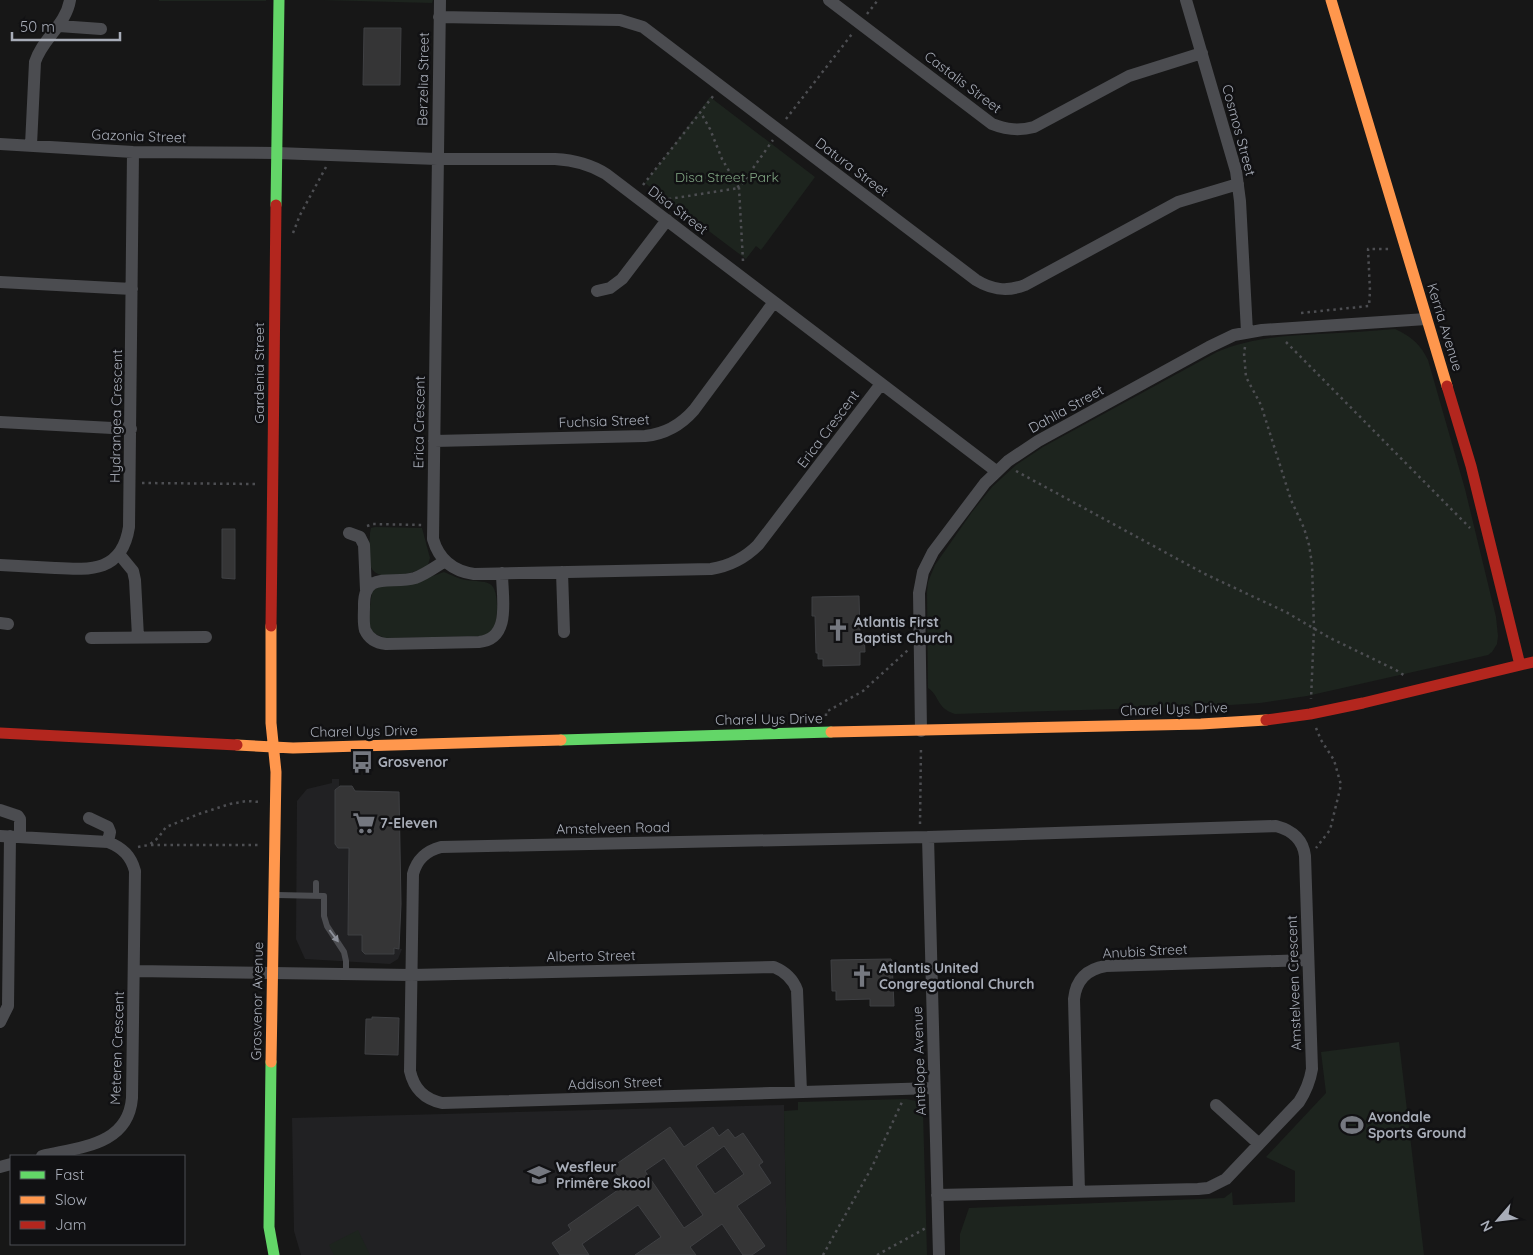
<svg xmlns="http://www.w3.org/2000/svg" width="1533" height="1255" font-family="Quicksand,sans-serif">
<rect width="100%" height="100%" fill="#171717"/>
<path fill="#212123" d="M332,779H339V787L335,790V844L338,848H349L348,932L351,935H362V950L365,954H393L394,948L402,949L398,959L390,964L305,959L296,939L297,801L307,789L332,783Z
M784,1105L787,1255H301L294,1231L292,1118Z"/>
<path fill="#1d241e" d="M159,0H266V1H159Z
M321,0H433L432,3Z
M710,97L815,177L761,250L756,246L746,259L645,183Z
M1395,329C1411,336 1421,345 1428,360L1465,489L1496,617L1498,636L1497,644L1492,652L1488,655L1307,696L1260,703L1215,706L955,714C936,708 940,696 928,688L927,592L928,582L935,565L972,512L992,487L1016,465L1043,447L1217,352C1250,338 1283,336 1318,334C1344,333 1370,331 1395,329Z
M375,527L422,528L430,558L428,565C417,573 381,583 372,569C366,560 370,542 370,533L371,528Z
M444,572C452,575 458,579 466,580C487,583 496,578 497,605C497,616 497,623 492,632L482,636L385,638L373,633L368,621L372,592L379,585L411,584Z
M1399,1042L1424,1255H960V1234L969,1208L1224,1198L1232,1192L1233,1205L1295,1202V1171L1266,1157L1326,1093L1321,1052Z
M906,1099L916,1101L923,1112L927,1255H787L784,1111L798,1110V1102Z
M358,1230L370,1255H334L329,1245Z"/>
<path fill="#353536" stroke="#3f4043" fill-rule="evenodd" d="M364,28H401L400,85H363Z
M222,529H235V579L222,578Z
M859,596L860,633H864L865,652H860V665L823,666V659H818V653H816L815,616H812V597Z
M340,786H352L355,791L399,792L401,904L399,949L394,948V954H365L362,951V935H348L349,848H338L335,844V790Z
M891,959L892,961L894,1006H870V999L836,1000V991H832L831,960Z
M372,1017L399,1018L398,1055L365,1054L366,1019H372Z
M670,1127L684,1147L713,1127L719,1136L728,1129L735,1138L743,1133L763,1162L759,1165L771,1183L737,1206L765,1246L752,1255H743L722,1224L690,1247L696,1255H635L661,1237L638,1205L582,1244L589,1255H560L552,1243L571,1230L568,1225L625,1185L612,1167ZM724,1146L744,1174L715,1194L696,1166ZM664,1158L703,1215L684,1228L645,1171Z"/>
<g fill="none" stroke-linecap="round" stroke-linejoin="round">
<path stroke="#4d4e52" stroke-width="2.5" stroke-dasharray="2.5 4" stroke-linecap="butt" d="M867,14L878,0
M786,119L852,34
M643,185L714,95
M666,205L669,199L739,188L722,159L710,129L701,113
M293,233L300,215L326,167
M743,261L739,188L773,140
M1301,313L1369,306L1370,291L1368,249H1389
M1286,342L1470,528
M1245,347L1244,353L1246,377L1261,405L1291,500L1304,528L1309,545L1312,564L1314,629L1311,699
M1016,471L1205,574L1286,612L1330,638L1396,670L1405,676
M142,483L256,484
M367,526L373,524L422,525
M826,716V712L863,691L908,650
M1316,728L1321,740L1334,760L1341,785L1330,830L1316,848
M920,824L921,747
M151,845H260
M138,847L149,845L158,838L166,827L199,814L230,804L247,801L260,802
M823,1255L872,1167L902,1102
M877,1255L926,1228"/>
<path stroke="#4b4c50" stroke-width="6" d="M316,883V896
M277,895L324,896V916L327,926L344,952L346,961V975"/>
<path stroke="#4b4c50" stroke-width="12" d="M440,0L433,539C439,560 453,571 474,574L711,569C730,566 744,559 758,545L881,384
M829,0L992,124C1007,130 1019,131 1034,127L1129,76L1202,53
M1186,0L1236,171L1240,201L1247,332
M439,17L620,20L643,27L976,280C992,290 1007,292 1025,285L1178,202L1238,184
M59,26L101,29
M0,144L133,152L277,153L437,159H555C574,160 590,164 606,174L996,471
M31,145L35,62C42,39 66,25 70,0
M0,282L132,289
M597,291L610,288L622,279L667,220
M0,422L131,429
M434,441L645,436C665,434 681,425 694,410L774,302
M349,533L360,537L364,545L366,590
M119,554L133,571L135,580L138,637
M445,561C435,567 426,574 415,578C392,585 363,569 364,607C364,614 363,623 365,630C369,639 377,643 386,644L479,642C512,639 502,597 502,573
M0,565C18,566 36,567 55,568C91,570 122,572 129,527L133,152
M562,572L564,632
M0,623L8,624
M91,638L206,637
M921,731L919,593L923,572L933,552L985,483L1008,461L1038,441L1209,347L1234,335L1262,330L1426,319
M0,810L18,816L20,819V837
M89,818L108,827L110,832L108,842
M0,836L108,842C123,848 131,856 135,871L132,1098C128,1146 79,1147 42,1156
M928,837L939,1255
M134,971L412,975L774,967C786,972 793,979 797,990L801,1092
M0,1022L8,1006L10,836
M934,1088L442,1103C424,1099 414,1089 410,1071L413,874C417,859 426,851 441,847L928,837L1276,826C1291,830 1303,839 1305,856L1312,1069C1310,1081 1306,1091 1299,1102L1226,1179L1208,1188L1198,1189L937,1195
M1216,1105L1259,1144
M0,1167L11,1164
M1079,1192L1074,999C1076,980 1087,969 1106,966L1308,960"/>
<path stroke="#63d668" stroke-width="11" d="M276,205L279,0
M561,740L831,732
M271,1062L269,1227L274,1255"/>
<path stroke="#ff974d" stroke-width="11" d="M1331,0L1447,386
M271,626V723L276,772L271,1062
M831,732L1201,724L1266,720
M237,745L293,748L561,740"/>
<path stroke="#b3261e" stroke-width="11" d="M1447,386L1471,466L1520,665
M271,626L276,205
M1266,720L1310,714L1363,703L1533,662
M0,733L237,745"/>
</g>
<defs><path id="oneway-solid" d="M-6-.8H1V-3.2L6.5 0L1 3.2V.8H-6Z" transform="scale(1.25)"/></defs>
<use fill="#8c9099" href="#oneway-solid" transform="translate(334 936) rotate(53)"/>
<defs>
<symbol id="church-bare" viewBox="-9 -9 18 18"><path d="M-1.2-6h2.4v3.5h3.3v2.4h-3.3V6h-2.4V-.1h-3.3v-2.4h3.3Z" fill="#757880" stroke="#111113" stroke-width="2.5" paint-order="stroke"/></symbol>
<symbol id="bus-bare" viewBox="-9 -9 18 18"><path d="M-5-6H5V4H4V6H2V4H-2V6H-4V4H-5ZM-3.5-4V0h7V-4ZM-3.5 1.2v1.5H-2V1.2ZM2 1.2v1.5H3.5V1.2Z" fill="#757880" stroke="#111113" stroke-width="2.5" paint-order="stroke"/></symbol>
<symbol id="supermarket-bare" viewBox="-9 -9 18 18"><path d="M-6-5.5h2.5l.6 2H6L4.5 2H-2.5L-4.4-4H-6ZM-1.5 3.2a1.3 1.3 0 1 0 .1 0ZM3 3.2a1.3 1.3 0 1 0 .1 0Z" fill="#757880" stroke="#111113" stroke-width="2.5" paint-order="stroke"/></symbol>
<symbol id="stadium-bare" viewBox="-9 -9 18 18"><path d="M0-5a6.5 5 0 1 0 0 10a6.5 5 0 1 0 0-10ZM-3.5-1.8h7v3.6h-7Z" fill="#757880" stroke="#111113" stroke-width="2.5" paint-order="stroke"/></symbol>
<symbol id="school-bare" viewBox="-9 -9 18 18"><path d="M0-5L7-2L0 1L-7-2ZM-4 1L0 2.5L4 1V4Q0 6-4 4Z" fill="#757880" stroke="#111113" stroke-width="2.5" paint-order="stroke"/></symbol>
</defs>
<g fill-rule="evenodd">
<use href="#church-bare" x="822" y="614" width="32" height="32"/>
<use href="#bus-bare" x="346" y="746" width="32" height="32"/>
<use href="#supermarket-bare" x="348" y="807" width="32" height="32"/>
<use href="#church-bare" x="846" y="960" width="32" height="32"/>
<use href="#stadium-bare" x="1336" y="1109" width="32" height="32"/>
<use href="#school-bare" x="523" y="1159" width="32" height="32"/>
</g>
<g text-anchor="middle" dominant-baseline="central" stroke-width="5" stroke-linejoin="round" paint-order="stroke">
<g font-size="14" fill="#a8adb8" stroke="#111113">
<text transform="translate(423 79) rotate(-89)">Berzelia Street</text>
<text transform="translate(963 82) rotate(37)">Castalis Street</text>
<text transform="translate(1239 130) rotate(75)">Cosmos Street</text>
<text transform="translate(139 136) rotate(2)">Gazonia Street</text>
<text transform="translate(852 167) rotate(37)">Datura Street</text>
<text transform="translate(678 210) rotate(37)">Disa Street</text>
<text transform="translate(1445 327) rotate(73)">Kerria Avenue</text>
<text transform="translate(259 373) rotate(-90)">Gardenia Street</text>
<text transform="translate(1066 409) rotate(-29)">Dahlia Street</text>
<text transform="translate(116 416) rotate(-89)">Hydrangea Crescent</text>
<text transform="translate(604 421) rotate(-2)">Fuchsia Street</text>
<text transform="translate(419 422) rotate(-89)">Erica Crescent</text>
<text transform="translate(828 429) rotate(-53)">Erica Crescent</text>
<text transform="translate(1174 709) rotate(-2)">Charel Uys Drive</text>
<text transform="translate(769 719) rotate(-1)">Charel Uys Drive</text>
<text transform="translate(364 731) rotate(-1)">Charel Uys Drive</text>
<text transform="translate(613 828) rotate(-1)">Amstelveen Road</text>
<text transform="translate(1145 951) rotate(-3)">Anubis Street</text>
<text transform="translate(591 956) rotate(-1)">Alberto Street</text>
<text transform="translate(1294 983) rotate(-92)">Amstelveen Crescent</text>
<text transform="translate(257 1001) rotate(-89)">Grosvenor Avenue</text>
<text transform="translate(117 1048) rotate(-88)">Meteren Crescent</text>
<text transform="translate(919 1061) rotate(-92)">Antelope Avenue</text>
<text transform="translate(615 1083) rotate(-2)">Addison Street</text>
</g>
<g font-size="14" fill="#7fa381" stroke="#111113">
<text x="727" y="177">Disa Street Park</text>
</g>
<g font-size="14" font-weight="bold" fill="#a8adb8" stroke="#111113" text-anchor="start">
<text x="854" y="622">Atlantis First<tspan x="854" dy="16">Baptist Church</tspan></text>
<text x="378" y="762">Grosvenor</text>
<text x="380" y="823">7-Eleven</text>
<text x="879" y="968">Atlantis United<tspan x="879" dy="16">Congregational Church</tspan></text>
<text x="1368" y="1117">Avondale<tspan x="1368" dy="16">Sports Ground</tspan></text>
<text x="556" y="1167">Wesfleur<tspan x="556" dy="16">Primêre Skool</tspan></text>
</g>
</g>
<rect x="10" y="1155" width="175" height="90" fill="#111113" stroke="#4d4f55"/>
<rect x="20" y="1171" width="25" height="8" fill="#63d668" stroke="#4d4f55"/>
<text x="55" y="1180" font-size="15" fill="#a8adb8">Fast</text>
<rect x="20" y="1196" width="25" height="8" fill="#ff974d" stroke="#4d4f55"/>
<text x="55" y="1205" font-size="15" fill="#a8adb8">Slow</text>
<rect x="20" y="1221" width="25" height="8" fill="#b3261e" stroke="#4d4f55"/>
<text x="55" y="1230" font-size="15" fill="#a8adb8">Jam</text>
<g transform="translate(1498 1220) rotate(242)" stroke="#111113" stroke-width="4" paint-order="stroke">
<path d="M0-4L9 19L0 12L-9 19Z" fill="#a8adb8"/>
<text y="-8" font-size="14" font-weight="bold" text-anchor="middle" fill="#a8adb8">N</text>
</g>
<path d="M12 32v8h108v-8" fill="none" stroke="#a8adb8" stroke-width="2.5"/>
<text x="20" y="32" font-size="15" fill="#a8adb8" stroke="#111113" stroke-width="4" paint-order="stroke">50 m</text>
</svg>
